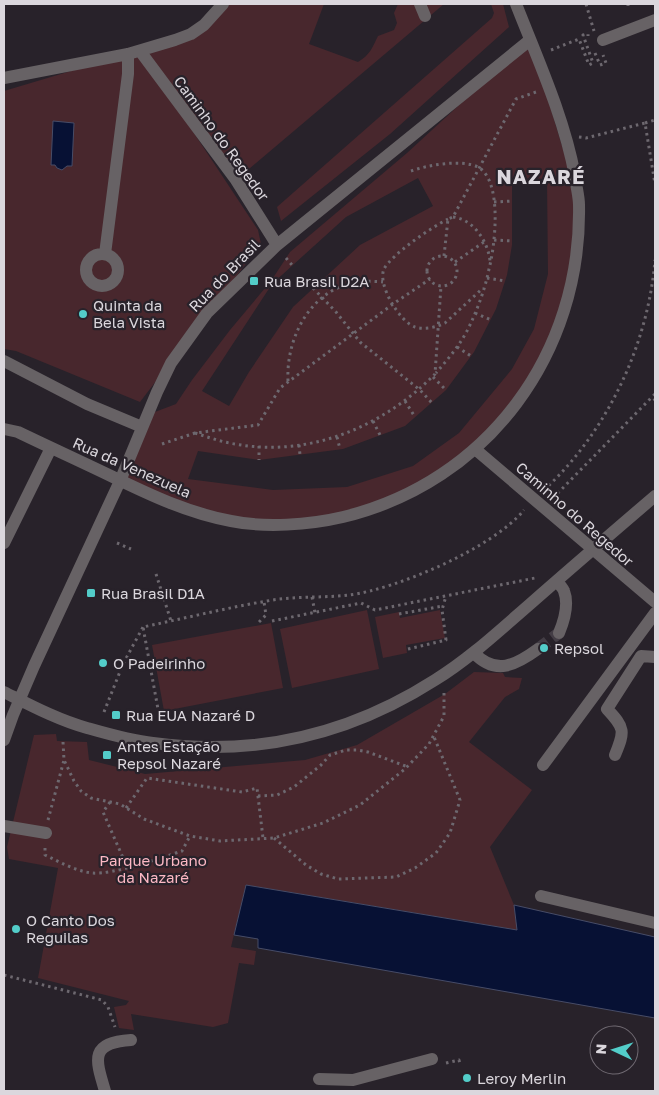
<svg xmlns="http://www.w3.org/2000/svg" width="659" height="1095" font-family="'Golos Text',sans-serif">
<rect width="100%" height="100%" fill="#28222a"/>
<path fill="#48272d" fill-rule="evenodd" d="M223,4H324L309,44L358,62C370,55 372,48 378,36L394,30L397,23L394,13L398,4H444L236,180L147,62L258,230L261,244L140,402L16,351L4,349V91L175,40Z
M491,4H503L509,27L390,134L281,221L277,207L492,18L494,13Z
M530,40L579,202L569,296L518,404L439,477L331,520L232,522L120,481L147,415L176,404L192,380L230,330L271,281L290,252L407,153ZM418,178L433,206L360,245L293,307L249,372L229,406L202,391L272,284L346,217ZM512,178L547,179L548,274L534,329L512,369L459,433L413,466L347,487L273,490L188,479L198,451L259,460L343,449L405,426L446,390L474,352L496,309L507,275L512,245Z
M367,610L379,669L292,688L280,629Z
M440,610L445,638L406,645L407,653L383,658L375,617L399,612L400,618Z
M271,623L283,688L164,711L152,645Z
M474,672L503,673L505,677L522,678L519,689L505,697L469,742L532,790L490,847L514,905L518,930L246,885L231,947L256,951L254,965L239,963L228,1023L213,1027L131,1014L134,1030L119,1028L114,1007L126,1005L129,1001L38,978L58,868L9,859L7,847L34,735L56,734L57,741L87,742L89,760L145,774L305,760L357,745L445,694Z"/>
<path fill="#071134" stroke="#474c67" d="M53,121L74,123L72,166H67L62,170L57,168L55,165H51Z
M246,885L517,930L514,905L655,937V1018L258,948V939L234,935Z"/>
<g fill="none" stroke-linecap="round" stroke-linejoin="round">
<path stroke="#433d45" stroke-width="12" stroke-dasharray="12 6" stroke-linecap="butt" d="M538,649L559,633"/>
<path stroke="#6d686f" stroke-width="3" stroke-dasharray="2.5 4" stroke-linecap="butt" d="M586,4L594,31
M628,4V6
M551,50L579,39L589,65L593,63L583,35L588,34V36
M595,53L600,65L606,63L603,55
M645,123L655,120
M579,137L586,138L645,123L655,184
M411,171C428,165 461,159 478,167C503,181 495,246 489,269C485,289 478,308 469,327C461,344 448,359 436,373
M494,202L512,201
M453,217C473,219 488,241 490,261
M448,219C432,227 392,254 384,269C377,285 400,322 415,327C425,330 437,327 445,323L483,288
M494,240L512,241
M444,256L448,219L453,217L516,99L536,92
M427 271a15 15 0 1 1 30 0a15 15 0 1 1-30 0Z
M286,258L292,265
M455,262L484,242
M487,278L505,281
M313,288L336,312L360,342L420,390L432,403
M475,313L491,320
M457,347L471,356
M433,377L446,390
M288,381C286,340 308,293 352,283C362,281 372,281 383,282
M655,394L652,397L655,400
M405,401L415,417
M373,421L380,435
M195,433C208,437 221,442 235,444C310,458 384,426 435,374L441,286
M337,437L340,449
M162,444L195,433L258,425L280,388L393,304L430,279
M299,445L300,455
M259,446V460
M544,490C607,432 648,345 655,260
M553,498L652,397
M117,543L131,549
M156,574L171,621
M312,597L315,613
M399,614L443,606
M272,621L361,603L375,610L535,578
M259,622L266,615L264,602
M408,649L446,640L442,610L446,596
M104,712L123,664L143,627
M160,720L143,627C186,618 230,607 273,600C298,596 324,598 349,595C397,589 493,548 524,510
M63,742L64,760L74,781L81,791L91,798L120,804L144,819L190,836L220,841L274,838L323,823L360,805L405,769L429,744L444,716V692
M258,796L277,795L294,787L321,765L330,755L346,750H358L368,752L408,767
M110,802L103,812L127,867
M126,808L147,778L242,792L257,788L263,838
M48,820L64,760
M274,838L306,865L321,874L338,879L396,877L415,868L436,853L450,833L460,800L434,737
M45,848V855C60,862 75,871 92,873C113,875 160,858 182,851L190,836
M4,975L102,1000L108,1007L115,1027
M446,1063L459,1060L460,1064"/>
<path stroke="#676265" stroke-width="12" d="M420,4L425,16
M603,40L655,20
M140,51L236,180L277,245
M4,78L128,54L175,40L191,34L204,25L223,4
M86 270a16 16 0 1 1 32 0a16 16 0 1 1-32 0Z
M105,254L128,74V54
M4,361L87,404L142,427
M4,429L18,432C49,447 80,461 111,476C150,495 188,513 231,521C265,528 309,525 343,517C488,482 582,353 579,205C579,196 576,186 575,176C564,117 538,60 516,4
M475,449L655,602
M4,543L51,448
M557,581C559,584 563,588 564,591C569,604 564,621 559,633
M474,653C496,676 516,665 538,649
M4,692C30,705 58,720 87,728C108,734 132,741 153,743C255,757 349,735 435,680C469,659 499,631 529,605C571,568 613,532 655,496
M4,740L13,715L34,666L120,481L157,392L171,363L207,313L277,245L530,40
M615,755C625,731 625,728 607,709L641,656L655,657
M543,765L655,613
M4,826L46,833
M541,896L655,923
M319,1079L353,1080L432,1059
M105,1091C95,1058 90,1043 131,1040"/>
</g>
<g fill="#53cdc9" stroke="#28222a" stroke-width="2">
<rect x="249" y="276" width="10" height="10" rx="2.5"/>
<circle cx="83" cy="314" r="5"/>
<rect x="86" y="588" width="10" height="10" rx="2.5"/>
<circle cx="544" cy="648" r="5"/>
<circle cx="103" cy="663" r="5"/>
<rect x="111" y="710" width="10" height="10" rx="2.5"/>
<rect x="102" y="750" width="10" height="10" rx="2.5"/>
<circle cx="16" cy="929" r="5"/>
<circle cx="467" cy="1078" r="5"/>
</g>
<g text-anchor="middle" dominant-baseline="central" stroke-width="4.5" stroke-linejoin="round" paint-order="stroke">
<g font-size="15" fill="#dbd7dd" stroke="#28222a">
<text transform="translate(222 138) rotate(54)">Caminho do Regedor</text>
<text transform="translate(224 275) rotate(-46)">Rua do Brasil</text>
<text transform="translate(132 467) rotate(24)">Rua da Venezuela</text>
<text transform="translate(575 514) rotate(41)">Caminho do Regedor</text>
</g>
<g font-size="15" fill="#dbd7dd" stroke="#28222a" text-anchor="start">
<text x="264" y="281">Rua Brasil D2A</text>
<text x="93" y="305">Quinta da<tspan x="93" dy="17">Bela Vista</tspan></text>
<text x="101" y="593">Rua Brasil D1A</text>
<text x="554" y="648">Repsol</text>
<text x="113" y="663">O Padeirinho</text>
<text x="126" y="715">Rua EUA Nazaré D</text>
<text x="117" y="746">Antes Estação<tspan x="117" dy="17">Repsol Nazaré</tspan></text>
<text x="26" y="920">O Canto Dos<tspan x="26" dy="17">Reguilas</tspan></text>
<text x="477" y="1078">Leroy Merlin</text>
</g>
<g font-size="15" fill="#fcb8c4" stroke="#28222a">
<text x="153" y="860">Parque Urbano<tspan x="153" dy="17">da Nazaré</tspan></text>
</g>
<g font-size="20" font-weight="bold" letter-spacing="1" fill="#dbd7dd" stroke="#28222a">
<text x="541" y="176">NAZARÉ</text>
</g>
</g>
<rect width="659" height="1095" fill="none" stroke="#dbd7dd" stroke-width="10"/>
<g transform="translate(614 1050) rotate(274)"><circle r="24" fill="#28222a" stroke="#706a72"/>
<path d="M0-4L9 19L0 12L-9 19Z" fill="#53cdc9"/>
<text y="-8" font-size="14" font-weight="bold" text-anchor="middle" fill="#dbd7dd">N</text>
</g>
</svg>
